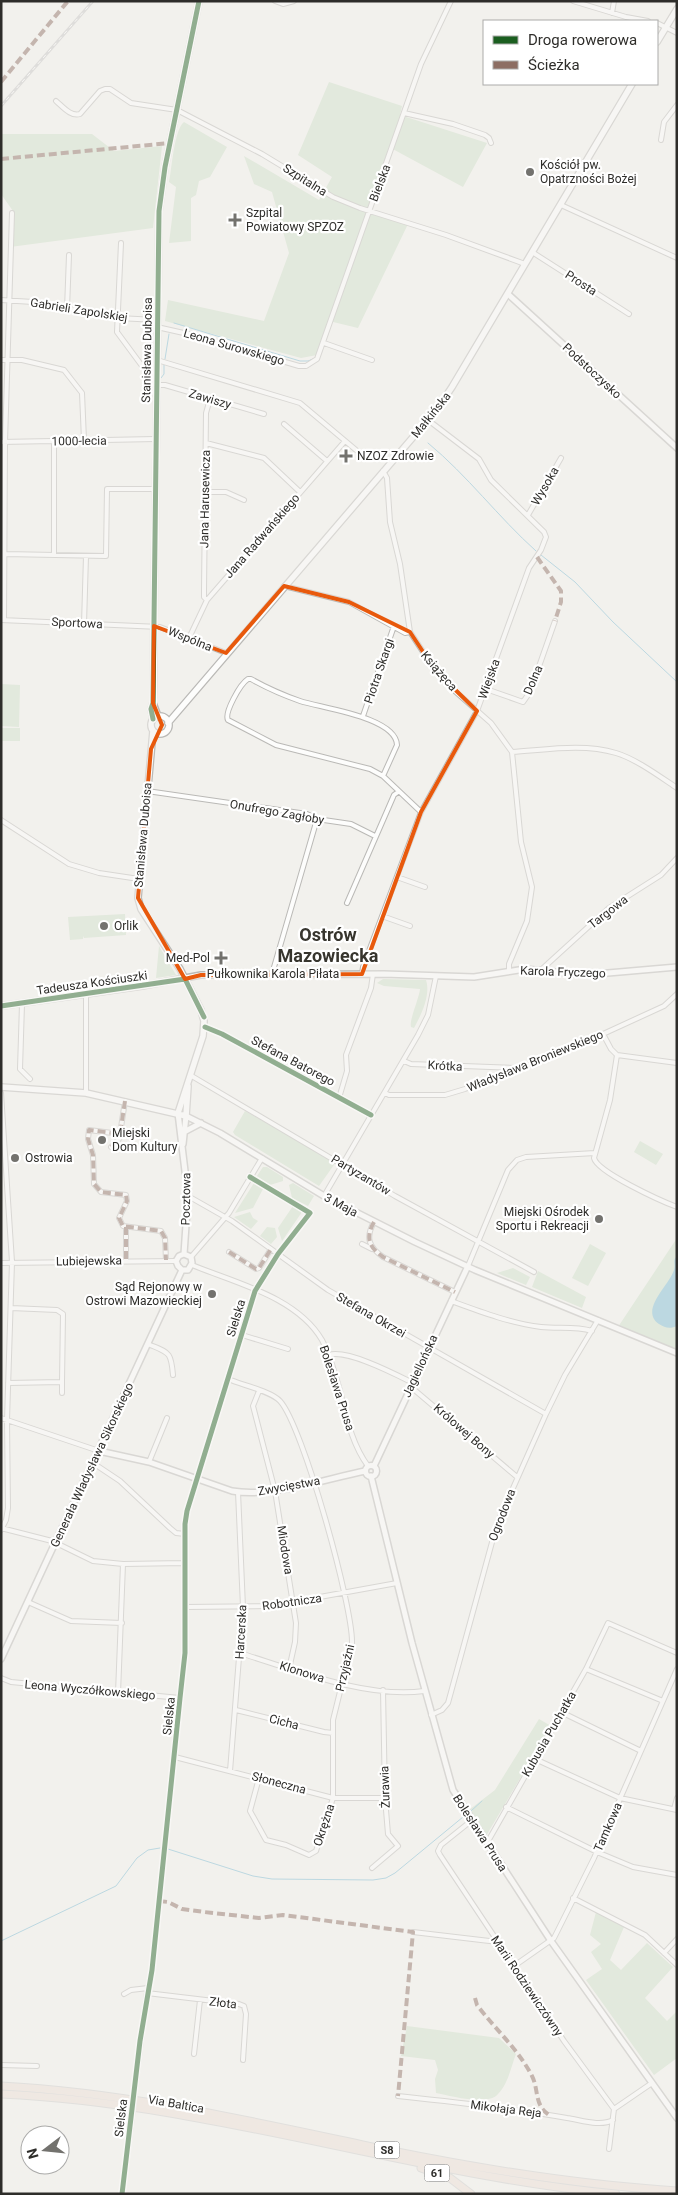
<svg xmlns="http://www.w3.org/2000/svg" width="678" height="2195" font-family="Roboto,sans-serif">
<rect width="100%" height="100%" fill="#f2f1ed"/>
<path fill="#cee0c9" d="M329,82L402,106L400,115L487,143L463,187L389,147L366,213L408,224L358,328L329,321L317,355L301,358L165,321L168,300L264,321L289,253L272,192L254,184L244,156L319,200L332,177L298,155Z
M184,122L227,147L210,177L199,181L196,195L191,198V241L169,243L176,187L169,182C172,168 174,130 184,122Z
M1,134H92L114,151L162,146L153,228L10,247L13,211L1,194Z
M1,684L20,685L19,727L1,726Z
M1,728H20V741H1Z
M125,914L126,935L84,938L83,936V939L70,940L68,917Z
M159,946L176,975L156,978Z
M383,979L426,980C431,995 421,1015 414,1028L411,1027C409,1020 419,999 420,989L384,986L377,983Z
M245,1111L336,1162L319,1186L235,1135L233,1132Z
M640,1141L663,1154L656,1165L634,1152Z
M263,1167H267L283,1177V1181L270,1185L257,1176Z
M254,1183L263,1189L253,1208L235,1213Z
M293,1183L314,1196L308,1206L292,1198L289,1185Z
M293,1206L302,1212L282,1241L278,1228Z
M250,1212L253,1218L258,1221L251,1229L234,1217Z
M267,1227L275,1228L277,1237L271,1244L260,1236Z
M677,1238V1349L618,1327Z
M590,1244L606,1253L588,1286L572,1278Z
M513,1268L530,1277L526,1285L497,1273Z
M538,1271L586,1297L582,1308L532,1287Z
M539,1719L551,1726L486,1836L469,1810L495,1790Z
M596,1912L624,1927L610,1960L621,1970L647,1943L673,1967L645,1998L667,2021L677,2011V2058L654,2075L586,1980L602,1969L591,1952L601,1944L590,1935Z
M407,2026L499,2038L516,2054C511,2067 508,2084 498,2094C489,2106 450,2096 436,2093L435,2079L438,2070L435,2060L401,2056Z"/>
<path fill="#7abad2" d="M677,1256V1326C670,1329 665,1328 659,1324C639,1310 669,1286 674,1270C676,1264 672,1261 677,1256Z"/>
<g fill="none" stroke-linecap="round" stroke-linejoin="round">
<path stroke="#7abad2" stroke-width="1" d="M174,323L300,361H308L313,359
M165,359L169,334
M161,378L164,374V365
M428,443C468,476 498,517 536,551
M541,555L575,582L613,622L677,682
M471,1811L482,1801
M168,1849L253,1876L272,1879L373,1880L386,1878L395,1873L463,1817
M1,1941L116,1886L137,1858L148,1850L160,1848"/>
<defs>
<path id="minor" d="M275,1L283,4L294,1
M573,1L626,17L648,21
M612,13L614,1
M657,23L677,33
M56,101C63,107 71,117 80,114L100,91L105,89H110L131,103L177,110L262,154L333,197L360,208L446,235L525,264
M404,113L453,124L485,135L489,138L491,143
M661,140L664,122L677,105
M561,205L677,258
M121,243L117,332L148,374
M532,252L629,314
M1,300L33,302L118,318L157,320
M67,309L69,255
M157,327L197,336L299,366H306L317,359L421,64L451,1
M324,343L372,360
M1,360H22L64,370L82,393L84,440
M157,360L300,403L356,450
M156,385H165L264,414
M284,424L327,461
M1,442L156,439
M206,443L264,458L300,492
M383,471L387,478L390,522L400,564L410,632L435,670L448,685L491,723L512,752L521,842L532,887L527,921L509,964V970
M205,492H226L244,500
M528,515L561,458
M5,554L106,556L107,489H155
M54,555V441
M284,586L349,602L405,633L410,632
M207,600L204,597V591L206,413L210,399
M1,620L160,627L226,653
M4,620L5,442L12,213
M84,624L86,556
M189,638L207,600L345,441
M486,689L523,702L530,692L555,621
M363,716L394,626
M512,752C545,750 583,743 616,753C636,759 659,776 677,788
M383,776L397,745C396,717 321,708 300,701C283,695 267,688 251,679H248C240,684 224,713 228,720L276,745L370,769L383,776L421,812
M147,791L307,814L317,819L351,824L375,836
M1,820L69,864L99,873L139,879
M397,877L425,887
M347,903L394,795L398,792
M382,916L410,926
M542,969L609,908L661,875L677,858
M272,974L317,819
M362,974L363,967L421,812L477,711L529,568L541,550L546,537L544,532L491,480L479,459L428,420
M22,1004L20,1069L30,1079
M205,1027L222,1034L371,1115
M603,1034L611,1049L617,1055L677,1063
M617,1055L610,1100L594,1158C597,1172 661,1201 677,1207
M404,1061L411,1064L514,1068
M190,1075L395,1196L534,1272
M1,1093L12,1262L7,1420L8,1508L6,1520L1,1530
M86,1093V994
M385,1093L389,1095H445L465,1089L550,1057L603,1034L664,1006L677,994
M339,1098L347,1071L346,1055L371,988L373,974
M125,1101L120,1134L89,1130L88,1139L93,1155L94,1184L101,1192L126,1195L127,1201L119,1218L123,1226L161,1231L165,1238L166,1260
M111,1147L119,1139L120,1134
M188,1196L232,1221L328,1290L546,1414
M324,1196L418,1035L428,1015L436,976
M374,1222C365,1238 369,1247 383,1257L455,1292
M126,1227V1261
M362,1244L372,1249
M229,1252L256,1269L259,1268L271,1249
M191,1257L229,1213L262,1158
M1,1263L176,1261
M192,1265C236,1283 297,1297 322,1340C330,1355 334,1371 339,1387C346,1414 351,1443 368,1466
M468,1266L508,1170L517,1160L526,1157L595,1153
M451,1301C481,1312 510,1323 541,1327C558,1329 575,1326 592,1331
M242,1335L288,1349
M148,1344C169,1353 171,1351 173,1375
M329,1355C347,1349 395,1374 413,1383
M228,1379C242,1385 271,1391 280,1401C303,1426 353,1607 352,1643L333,1720V1798L316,1851L309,1855L286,1845L266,1840L250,1811L259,1778
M8,1383L62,1382L63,1314L57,1310L11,1308
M411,1387L517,1477
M259,1391L253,1406L275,1491L296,1623L295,1642L289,1669
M62,1393V1382
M1,1418L99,1451
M149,1462L167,1418
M93,1463L120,1481L170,1528L176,1533L185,1534
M1,1528L52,1541L93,1561L123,1564L185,1563
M28,1602L71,1621L122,1623
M185,1607L270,1606L397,1583
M240,1653C294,1670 368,1699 424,1691
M586,1669L663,1701
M1,1678L11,1682L180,1698
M118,1693L123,1564
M236,1710L324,1732L333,1733
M561,1712L641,1751
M431,1715L442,1710L448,1703L497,1524L546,1414L565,1375L598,1320
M175,1757L333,1798H385
M535,1759L620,1798L677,1810
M230,1771L243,1607L238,1492
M506,1807L597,1852L633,1867L677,1875
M674,1809L677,1798
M471,1821L441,1845L438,1851L440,1855L564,2041L614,2109
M487,1843L586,1669L608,1623L677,1653
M372,1868L398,1846L388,1834L385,1798L383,1690
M573,1898L645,1935L677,1965
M413,1932L498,1942
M664,1953L677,1939
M514,1966L554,1938L594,1858L677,1669
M147,1993L239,2004L244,2006L246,2014L243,2060
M124,1994L131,1990L148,1988
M194,2054L200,2000
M1,2065L37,2066
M135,2088L147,1993L152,1970L185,1653V1524L187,1511L255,1291L278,1254L310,1213L250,1177
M398,2096C455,2102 511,2108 567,2118C581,2120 600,2127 613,2120
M609,2149L614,2109L652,2083
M122,2194L132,2117"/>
<path id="tertiary" d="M508,294L677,448
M153,703L158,716
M153,719L151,709L153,703L159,211L165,167L199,1
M1,1006L142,986L201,975L384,974L474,977L525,969L585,975L677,967
M178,1113L188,1196L184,1254
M184,1132L201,1123
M183,1144L186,1116L220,1133L324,1196L415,1242L475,1270L677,1353
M182,1270H188L192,1263L191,1257L184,1254
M182,1270L178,1266L176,1261L179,1256L184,1254
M99,1451L149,1462L232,1491C272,1498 325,1479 365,1471
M365.5 1471a5.5 5.5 0 1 1 11 0a5.5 5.5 0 1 1-11 0Z
M374,1466L468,1266
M371,1476L412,1643L453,1790L551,1941L677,2118
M1,1659L182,1270"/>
<path id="secondary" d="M657,42L677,9
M151 725a9 9 0 1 1 18 0a9 9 0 1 1-18 0Z
M168,723L438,408L452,387L632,84
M153,731L138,898L141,909L180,969L201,1010L204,1021L203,1036L178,1113
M1,1087L86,1093L186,1116L188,1086"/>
<path id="motorway" d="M1,2086C134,2093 263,2124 392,2151C486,2170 581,2185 677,2191
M1,2094C209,2103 408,2174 616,2194
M421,2168L450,2178L471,2194"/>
</defs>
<use href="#minor" stroke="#bab9b6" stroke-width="6"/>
<use href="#tertiary" stroke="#bab9b6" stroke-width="8"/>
<use href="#secondary" stroke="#bab9b6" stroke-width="8"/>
<use href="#motorway" stroke="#ccccca" stroke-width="9"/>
<use href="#minor" stroke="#fdfdfc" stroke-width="4"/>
<use href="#tertiary" stroke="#fdfdfc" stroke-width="5"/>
<use href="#secondary" stroke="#fdfdfc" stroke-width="5.5"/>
<use href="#motorway" stroke="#eaddd6" stroke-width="7"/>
<defs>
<path id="rail" d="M1,106L93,1"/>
</defs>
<use href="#rail" stroke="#c6c6c5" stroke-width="3"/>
<use href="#rail" stroke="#fff" stroke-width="1" stroke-dasharray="4" stroke-linecap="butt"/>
<defs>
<path id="minor-bridge" d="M132,2117L135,2088"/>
</defs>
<use href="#minor-bridge" stroke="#bab9b6" stroke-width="6" stroke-linecap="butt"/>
<use href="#minor-bridge" stroke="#fdfdfc" stroke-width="4"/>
<path stroke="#8d6e63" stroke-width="4" stroke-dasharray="8 4" stroke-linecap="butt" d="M1,82L68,1
M1,159L170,143
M537,557L561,591V602L555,621
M125,1101L120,1134L89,1130L88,1139L93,1155L94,1184L101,1192L126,1195L127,1201L119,1218L123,1226L161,1231L165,1238L166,1260
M111,1147L119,1139L120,1134
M374,1222C365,1238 369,1247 383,1257L455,1292
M126,1227V1261
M229,1252L256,1269L259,1268L271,1249
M159,1901L168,1902L182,1909L204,1912L259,1918L283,1915L413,1932L398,2096
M475,1998L477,2005C495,2029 518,2049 532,2076C539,2090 534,2105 549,2115"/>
<defs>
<path id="cycleway" d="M153,719L151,709L153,703L159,211L165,167L199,1
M1,1006L185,979L204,1017
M205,1027L222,1034L371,1115
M122,2194L140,2041L152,1970L180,1698L185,1653V1524L187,1511L255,1291L278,1254L310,1213L250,1177"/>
</defs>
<use href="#cycleway" stroke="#fff" stroke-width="8"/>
<use href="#cycleway" stroke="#1b5e20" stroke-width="5"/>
</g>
<path d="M0 0H678V2195H0ZM284,586L349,602L410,632L435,670L477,711L421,812L362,974L201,975L185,979L138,898L151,749L162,725L153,703L154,626L226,653Z" fill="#f2f1ed" fill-opacity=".55" fill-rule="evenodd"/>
<path fill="none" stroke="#e8590c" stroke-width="4" stroke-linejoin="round" d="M284,586L349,602L410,632L435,670L477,711L421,812L362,974L201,975L185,979L138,898L151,749L162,725L153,703L154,626L226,653Z"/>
<g fill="#73726e" stroke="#fff" stroke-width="2">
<circle cx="530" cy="172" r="5"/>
<path d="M232.5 212.5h5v5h5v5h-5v5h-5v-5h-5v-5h5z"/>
<path d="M343.5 448.5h5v5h5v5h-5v5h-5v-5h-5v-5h5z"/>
<circle cx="104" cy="926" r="5"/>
<path d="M218.5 950.5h5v5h5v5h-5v5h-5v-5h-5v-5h5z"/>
<circle cx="102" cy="1140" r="5"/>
<circle cx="15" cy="1158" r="5"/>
<circle cx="599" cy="1219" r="5"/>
<circle cx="212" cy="1294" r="5"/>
</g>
<g text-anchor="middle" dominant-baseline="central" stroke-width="4.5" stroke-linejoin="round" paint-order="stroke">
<g fill="#fff" stroke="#6d6c6a" stroke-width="1">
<rect x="374.5" y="2141.5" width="25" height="17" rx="4"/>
<rect x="424.5" y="2164.5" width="25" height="17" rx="4"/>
</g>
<g font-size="11" font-weight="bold" fill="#2e2d2a">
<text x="387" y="2150">S8</text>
<text x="437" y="2173">61</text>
</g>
<g font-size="12" fill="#2e2d2a" stroke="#fff" text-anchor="start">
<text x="540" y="165">Kościół pw.<tspan x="540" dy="14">Opatrzności Bożej</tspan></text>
<text x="246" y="213">Szpital<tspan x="246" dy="14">Powiatowy SPZOZ</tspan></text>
<text x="357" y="456">NZOZ Zdrowie</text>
<text x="114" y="926">Orlik</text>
<text x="210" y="958" text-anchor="end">Med-Pol</text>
<text x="112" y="1133">Miejski<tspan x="112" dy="14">Dom Kultury</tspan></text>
<text x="25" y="1158">Ostrowia</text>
<text x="589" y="1212" text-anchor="end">Miejski Ośrodek<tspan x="589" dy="14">Sportu i Rekreacji</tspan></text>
<text x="202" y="1287" text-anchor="end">Sąd Rejonowy w<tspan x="202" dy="14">Ostrowi Mazowieckiej</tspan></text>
</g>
<g font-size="12" fill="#2e2d2a" stroke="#fff">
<text transform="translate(305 180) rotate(32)">Szpitalna</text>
<text transform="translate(380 183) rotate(-69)">Bielska</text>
<text transform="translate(581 283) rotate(33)">Prosta</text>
<text transform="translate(79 310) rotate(9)">Gabrieli Zapolskiej</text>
<text transform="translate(234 347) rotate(16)">Leona Surowskiego</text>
<text transform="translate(147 350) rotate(-89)">Stanisława Duboisa</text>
<text transform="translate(592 371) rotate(43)">Podstoczysko</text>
<text transform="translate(210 399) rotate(16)">Zawiszy</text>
<text transform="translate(431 415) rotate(-51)">Małkińska</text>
<text transform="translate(79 441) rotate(-1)">1000-lecia</text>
<text transform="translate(545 486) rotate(-60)">Wysoka</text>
<text transform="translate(205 499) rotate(-89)">Jana Harusewicza</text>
<text transform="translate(262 536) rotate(-49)">Jana Radwańskiego</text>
<text transform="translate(77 623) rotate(3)">Sportowa</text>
<text transform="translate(190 639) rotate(22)">Wspólna</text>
<text transform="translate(379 671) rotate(-71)">Piotra Skargi</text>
<text transform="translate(439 671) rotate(49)">Książęca</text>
<text transform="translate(489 679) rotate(-70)">Wiejska</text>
<text transform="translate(533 680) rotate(-67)">Dolna</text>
<text transform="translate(277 812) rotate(10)">Onufrego Zagłoby</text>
<text transform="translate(143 835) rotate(-85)">Stanisława Duboisa</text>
<text transform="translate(608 912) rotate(-38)">Targowa</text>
<text transform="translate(563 972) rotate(2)">Karola Fryczego</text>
<text x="273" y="974">Pułkownika Karola Piłata</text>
<text transform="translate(92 983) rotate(-8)">Tadeusza Kościuszki</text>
<text transform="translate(293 1061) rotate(28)">Stefana Batorego</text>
<text transform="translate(535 1061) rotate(-22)">Władysława Broniewskiego</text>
<text transform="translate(445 1066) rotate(3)">Krótka</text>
<text transform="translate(361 1175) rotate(31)">Partyzantów</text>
<text transform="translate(186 1199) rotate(-89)">Pocztowa</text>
<text transform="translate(341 1205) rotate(28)">3 Maja</text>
<text transform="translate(89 1261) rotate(-1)">Lubiejewska</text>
<text transform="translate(371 1315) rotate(30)">Stefana Okrzei</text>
<text transform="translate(236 1318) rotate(-73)">Sielska</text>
<text transform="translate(420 1366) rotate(-65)">Jagiellońska</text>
<text transform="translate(337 1388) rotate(72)">Bolesława Prusa</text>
<text transform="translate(464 1431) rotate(41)">Królowej Bony</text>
<text transform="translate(92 1465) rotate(-65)">Generała Władysława Sikorskiego</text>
<text transform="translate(289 1486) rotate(-10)">Zwycięstwa</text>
<text transform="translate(502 1515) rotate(-69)">Ogrodowa</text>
<text transform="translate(285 1550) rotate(81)">Miodowa</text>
<text transform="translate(292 1602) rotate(-8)">Robotnicza</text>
<text transform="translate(241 1632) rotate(-87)">Harcerska</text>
<text transform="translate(345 1668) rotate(-77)">Przyjaźni</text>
<text transform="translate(302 1672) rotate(17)">Klonowa</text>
<text transform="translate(90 1690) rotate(5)">Leona Wyczółkowskiego</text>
<text transform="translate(169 1716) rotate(-84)">Sielska</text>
<text transform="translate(284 1722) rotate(14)">Cicha</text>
<text transform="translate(549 1734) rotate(-60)">Kubusia Puchatka</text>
<text transform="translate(279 1783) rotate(15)">Słoneczna</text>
<text transform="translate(385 1787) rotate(-92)">Żurawia</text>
<text transform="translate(324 1825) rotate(-72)">Okrężna</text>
<text transform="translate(608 1827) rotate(-66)">Tamkowa</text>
<text transform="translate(480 1833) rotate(57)">Bolesława Prusa</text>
<text transform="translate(527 1986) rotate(56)">Marii Rodziewiczówny</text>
<text transform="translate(223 2003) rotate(7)">Złota</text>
<text transform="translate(176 2104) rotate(10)">Via Baltica</text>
<text transform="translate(506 2109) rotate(7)">Mikołaja Reja</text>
<text transform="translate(121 2118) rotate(-83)">Sielska</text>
</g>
<g font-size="18" font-weight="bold" fill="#37352e" stroke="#fff">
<text x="328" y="934">Ostrów<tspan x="328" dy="21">Mazowiecka</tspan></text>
</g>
</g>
<rect width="678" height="2195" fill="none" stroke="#2e2d2a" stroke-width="5"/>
<rect x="483" y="20" width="175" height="65" fill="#ffffff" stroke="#ababaa"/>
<rect x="493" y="36" width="25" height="8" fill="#1b5e20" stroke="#ababaa"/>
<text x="528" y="45" font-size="15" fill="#2e2d2a">Droga rowerowa</text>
<rect x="493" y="61" width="25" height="8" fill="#8d6e63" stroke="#ababaa"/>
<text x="528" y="70" font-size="15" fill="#2e2d2a">Ścieżka</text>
<g transform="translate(45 2150) rotate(254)"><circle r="24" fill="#ffffff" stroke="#ababaa"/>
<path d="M0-4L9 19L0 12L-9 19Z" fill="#73726e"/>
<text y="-8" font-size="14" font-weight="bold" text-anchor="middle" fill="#2e2d2a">N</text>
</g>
</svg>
